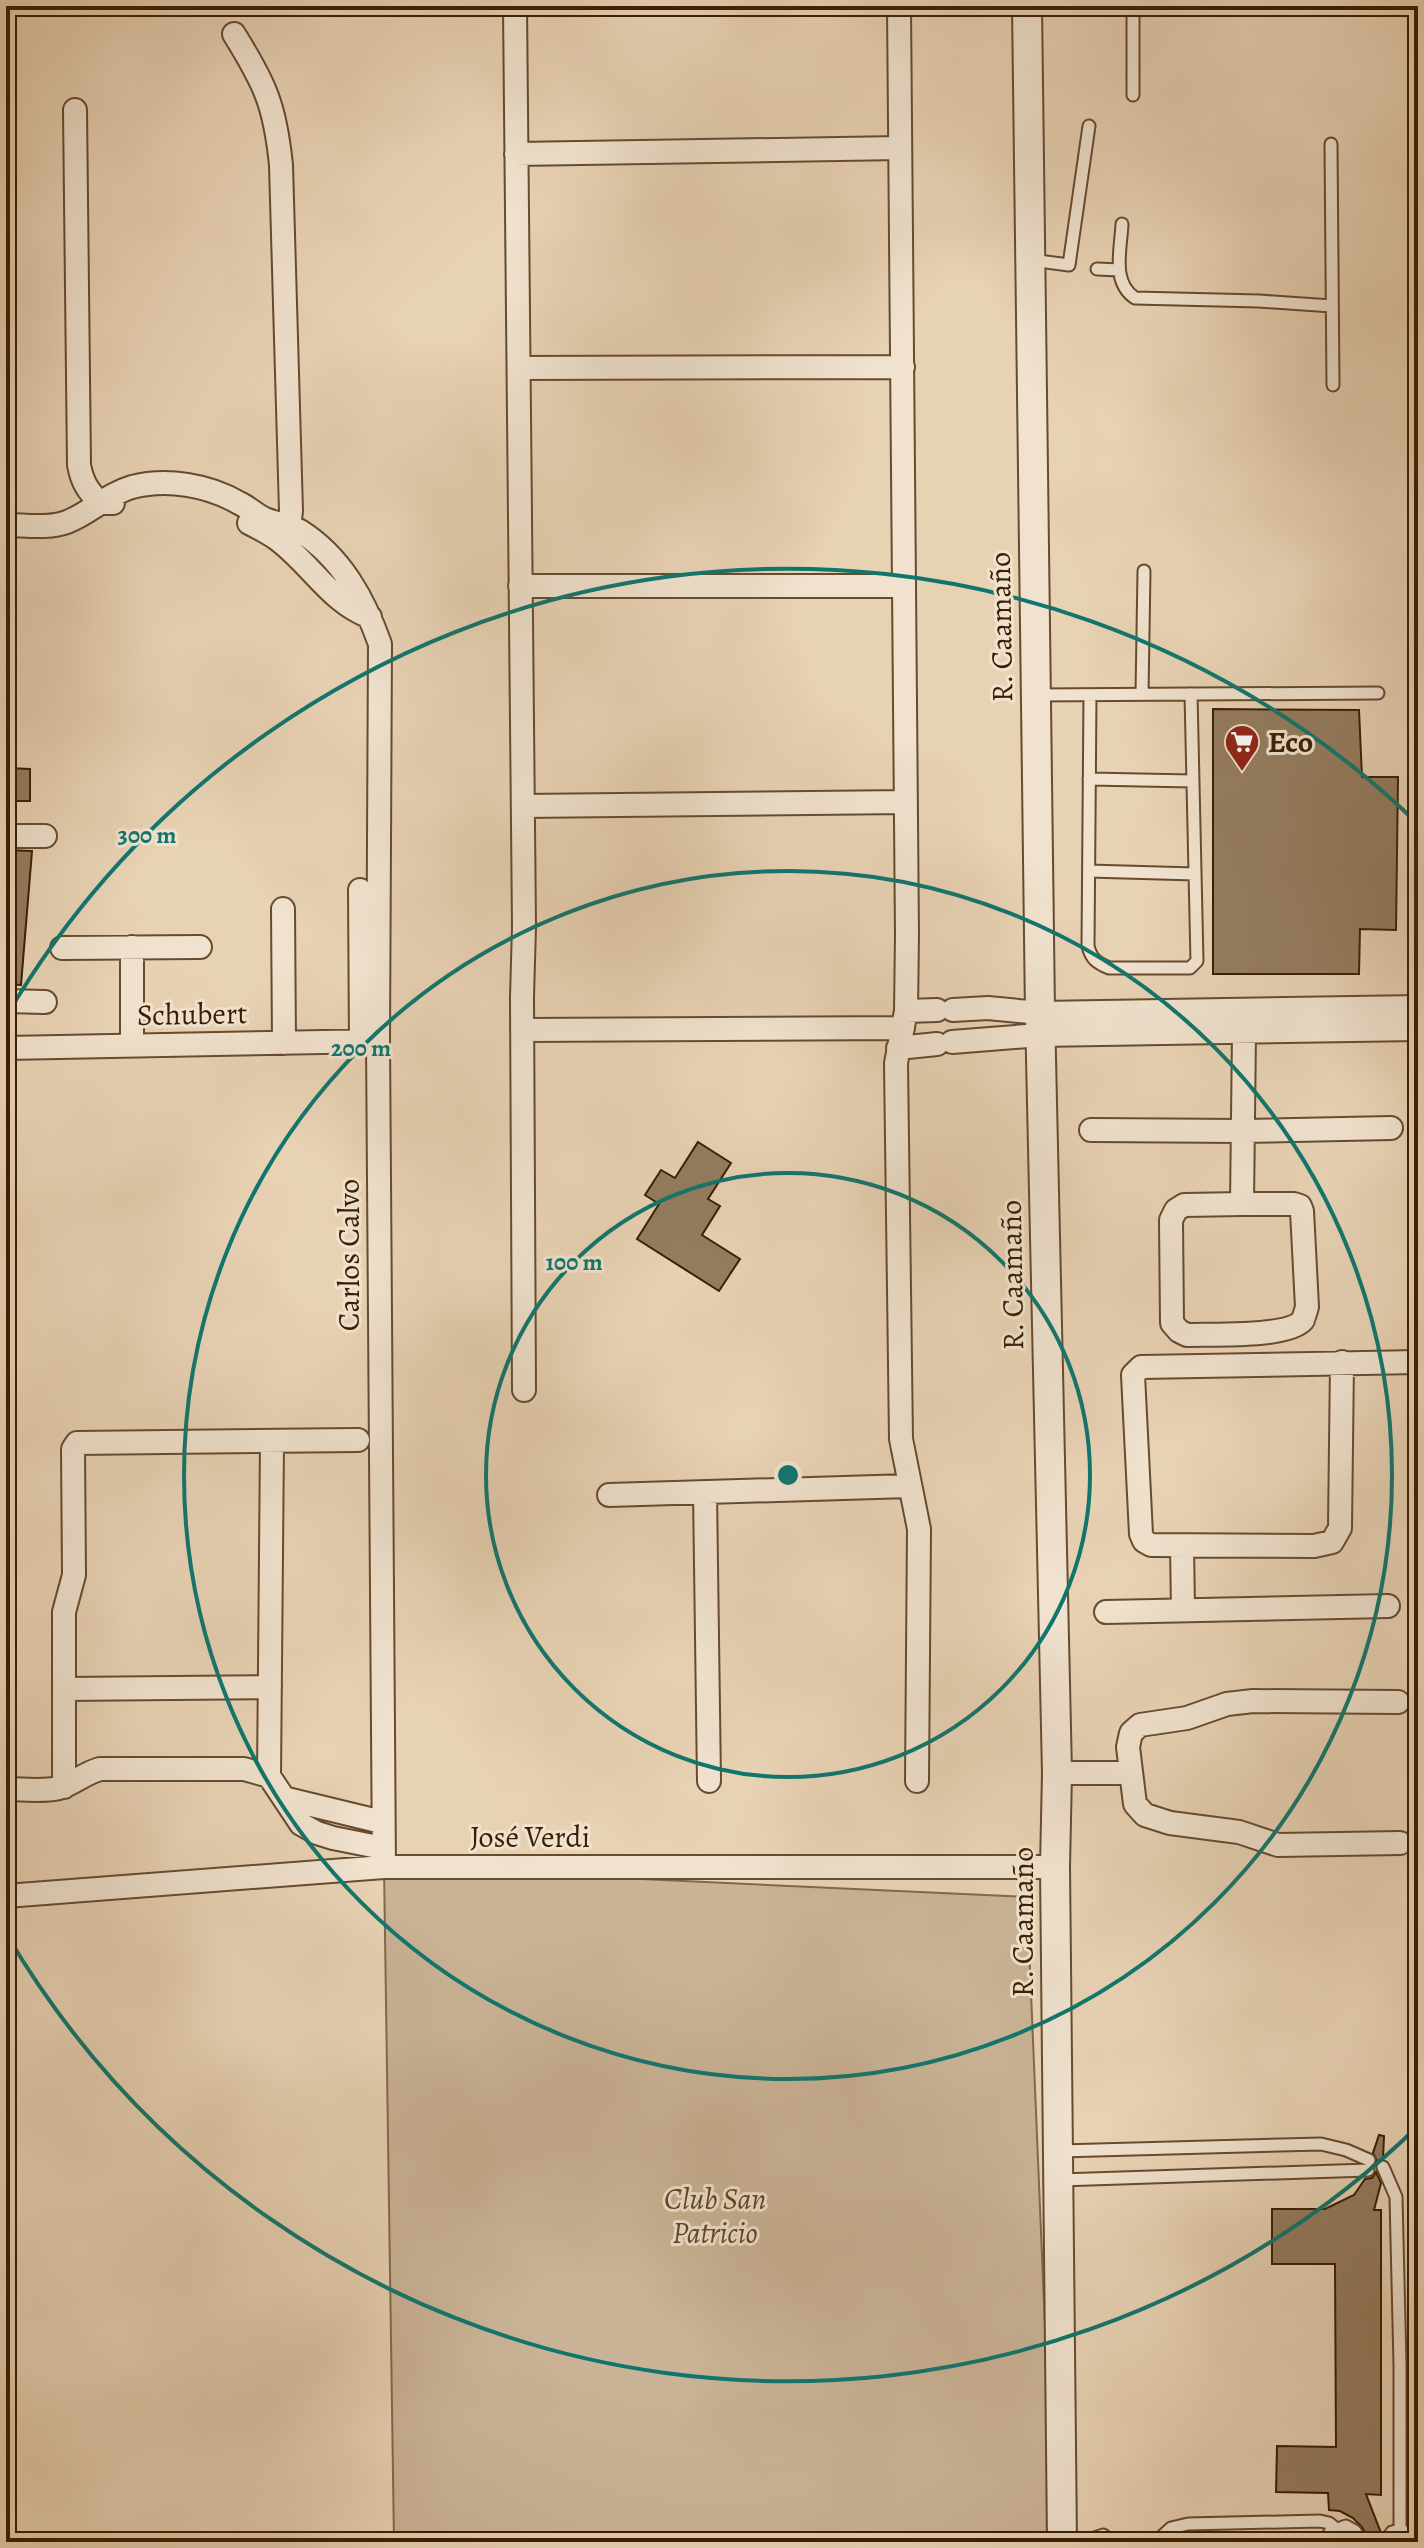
<svg xmlns="http://www.w3.org/2000/svg" width="1424" height="2548" font-family="Alegreya,serif">
<rect width="100%" height="100%" fill="#e8d2b4"/>
<filter id="stains"><feTurbulence type="fractalNoise" baseFrequency=".0025" numOctaves="4"/><feColorMatrix values="0 0 0 0 .2 0 0 0 0 .09 0 0 0 0 .02 0 0 0 .5 -.17"/></filter>
<radialGradient id="worn" r=".72"><stop offset=".6" stop-color="#630" stop-opacity="0"/><stop offset="1" stop-color="#630" stop-opacity=".3"/></radialGradient>
<path fill="#cab396" stroke="#82684c" stroke-width="2" d="M384,1867L1027,1897L1054,2542H394Z"/>
<path fill="#947c5f" stroke="#3a1e02" stroke-width="2" d="M1213,709L1359,710L1362,777H1398L1396,930L1360,929L1359,974H1213Z
M6,768L30,769V801H6Z
M6,850L32,851L21,985L6,984Z
M698,1142L731,1163L708,1199L720,1206L702,1235L740,1259L719,1291L637,1239L659,1204L645,1195L661,1170L675,1178Z
M1379,2135L1384,2136L1383,2159L1377,2161L1373,2153Z
M1376,2172L1381,2183L1374,2210H1381V2495L1366,2494L1381,2533L1377,2542H1370L1362,2527L1353,2518L1340,2511L1329,2510L1328,2493L1276,2492L1277,2446L1336,2447L1335,2264H1272V2209H1325L1354,2195L1365,2179L1372,2178Z"/>
<g fill="none" stroke-linecap="round" stroke-linejoin="round">
<defs>
<path id="service" d="M1133,95V6
M1331,144L1333,385
M1122,224C1121,249 1111,282 1135,298L1259,301L1332,306
M1031,260L1069,265L1089,126
M1097,269L1119,270
M1142,694L1144,571
M1036,695L1378,693
M1090,695L1088,946C1091,959 1097,963 1109,968H1190L1197,961L1191,694
M1089,779L1193,781
M1089,871L1195,874
M1060,2151L1321,2144L1346,2150L1369,2160
M1383,2167L1396,2197L1400,2365V2530
M1060,2180L1368,2170
M1112,2540H1158L1171,2528L1188,2524L1320,2521L1329,2523L1335,2528
M1090,2542L1094,2538L1103,2535L1113,2542
M1325,2542L1330,2532L1346,2526L1355,2531L1361,2542
M1385,2542L1392,2532L1400,2530L1408,2533L1413,2542"/>
<path id="minor" d="M515,6L524,927L522,997L524,1390
M899,6L907,935L906,1011L896,1063L901,1439L919,1529L917,1781
M234,34C265,84 275,105 281,165L291,511L289,526L282,536
M75,110L79,465C82,482 88,491 100,503H113
M516,154L900,148
M519,368L903,367
M249,523C259,528 269,533 277,539C311,564 330,602 370,617
M6,525C25,525 48,529 67,522C90,513 108,494 132,487C167,478 208,485 239,503C248,507 256,515 265,519C276,524 289,524 300,531C341,557 364,599 380,644L378,1041L384,1867
M520,586H904
M523,806L906,802
M6,836H45
M360,890L361,1042
M283,909L284,1043
M62,948L200,947
M6,1001L45,1002
M953,1010L988,1008L1040,1013L1418,1007
M906,1011L937,1010
M522,1030L903,1028
M952,1042L1040,1035L1418,1029
M132,1045V947
M6,1048L378,1041
M898,1048L937,1044
M1091,1130L1243,1131L1391,1128
M1242,1204H1294L1300,1206L1302,1211L1307,1307C1307,1308 1303,1319 1303,1320C1288,1338 1211,1334 1187,1335L1179,1331L1172,1323L1171,1220L1176,1210L1184,1205L1242,1204L1244,1032
M1342,1362L1340,1528L1332,1542L1314,1546L1151,1545L1144,1541L1141,1534L1133,1375L1141,1367L1418,1362
M705,1492L709,1781
M609,1495L909,1486
M1182,1546L1183,1609
M1106,1612L1388,1606
M64,1689L270,1687
M1398,1702L1253,1701L1227,1704L1187,1718L1140,1725L1131,1733L1128,1747L1135,1804L1145,1815L1170,1823L1239,1832L1278,1845L1400,1843
M1057,1773H1129
M269,1776L272,1442
M64,1787V1612L74,1575L73,1449L77,1443L358,1440
M6,1789C23,1789 42,1792 59,1788C73,1784 85,1773 100,1769H244L269,1776L301,1824L317,1833L333,1838L383,1848
M287,1799L382,1822
M6,1896L384,1867H1055"/>
<path id="tertiary" d="M1027,6L1040,1013L1057,1773L1055,1867L1062,2542"/>
</defs>
<use href="#service" stroke="#664b2e" stroke-width="15"/>
<use href="#minor" stroke="#664b2e" stroke-width="26"/>
<use href="#tertiary" stroke="#664b2e" stroke-width="32"/>
<use href="#service" stroke="#f0e2ce" stroke-width="11"/>
<use href="#minor" stroke="#f0e2ce" stroke-width="22"/>
<use href="#tertiary" stroke="#f0e2ce" stroke-width="28"/>
</g>
<g fill="none" stroke="#0f766e" stroke-width="4">
<circle cx="788" cy="1475" r="302"/>
<circle cx="788" cy="1475" r="604"/>
<path d="M1417 2127A906 906 0 0 1 7 1935M7 1015A906 906 0 0 1 1417 823"/>
</g>
<defs>
<symbol id="supermarket-pin" viewBox="-11 -11 22 30"><path d="M0 17L-7.5 6A9.5 9.5 0 1 1 7.5 6Z" fill="#8f2418" stroke="#f0e2ce"/><path d="M-6-5.5h2.5l.6 2H6L4.5 2H-2.5L-4.4-4H-6ZM-1.5 3.2a1.3 1.3 0 1 0 .1 0ZM3 3.2a1.3 1.3 0 1 0 .1 0Z" fill="#fff"/></symbol>
</defs>
<g fill-rule="evenodd">
<use href="#supermarket-pin" x="1222" y="722" width="40" height="54"/>
</g>
<g text-anchor="middle" dominant-baseline="central" stroke-width="6" stroke-linejoin="round" paint-order="stroke">
<g font-size="30" fill="#3a1e02" stroke="#f0e2ce">
<text transform="translate(1001 627) rotate(-91)">R. Caamaño</text>
<text transform="translate(192 1014) rotate(-1)">Schubert</text>
<text transform="translate(349 1255) rotate(-90)">Carlos Calvo</text>
<text transform="translate(1012 1275) rotate(-91)">R. Caamaño</text>
<text x="530" y="1837">José Verdi</text>
<text transform="translate(1023 1922) rotate(-90)">R. Caamaño</text>
</g>
<g font-size="30" font-weight="bold" fill="#3a1e02" stroke="#f0e2ce" text-anchor="start">
<text x="1268" y="742">Eco</text>
</g>
<g font-size="30" font-style="italic" fill="#5e4327" stroke="#f0e2ce">
<text x="715" y="2199">Club San<tspan x="715" dy="34">Patricio</tspan></text>
</g>
</g>
<circle cx="788" cy="1475" r="12" fill="#0f766e" stroke="#f0e2ce" stroke-width="4"/>
<g font-size="24" text-anchor="middle" font-weight="bold" fill="#0f766e" stroke="#f0e2ce" stroke-width="6" stroke-linejoin="round" paint-order="stroke">
<text x="147" y="843">300 m</text>
<text x="361" y="1056">200 m</text>
<text x="574" y="1270">100 m</text>
</g>
<rect width="1424" height="2548" fill="none" stroke="#e8d2b4" stroke-width="32"/>
<rect x="8" y="8" width="1408" height="2532" fill="none" stroke="#3a1e02" stroke-width="4"/>
<rect x="16" y="16" width="1392" height="2516" fill="none" stroke="#3a1e02" stroke-width="2"/>
<rect width="100%" height="100%" filter="url(#stains)"/>
<rect width="100%" height="100%" fill="url(#worn)"/>
</svg>
